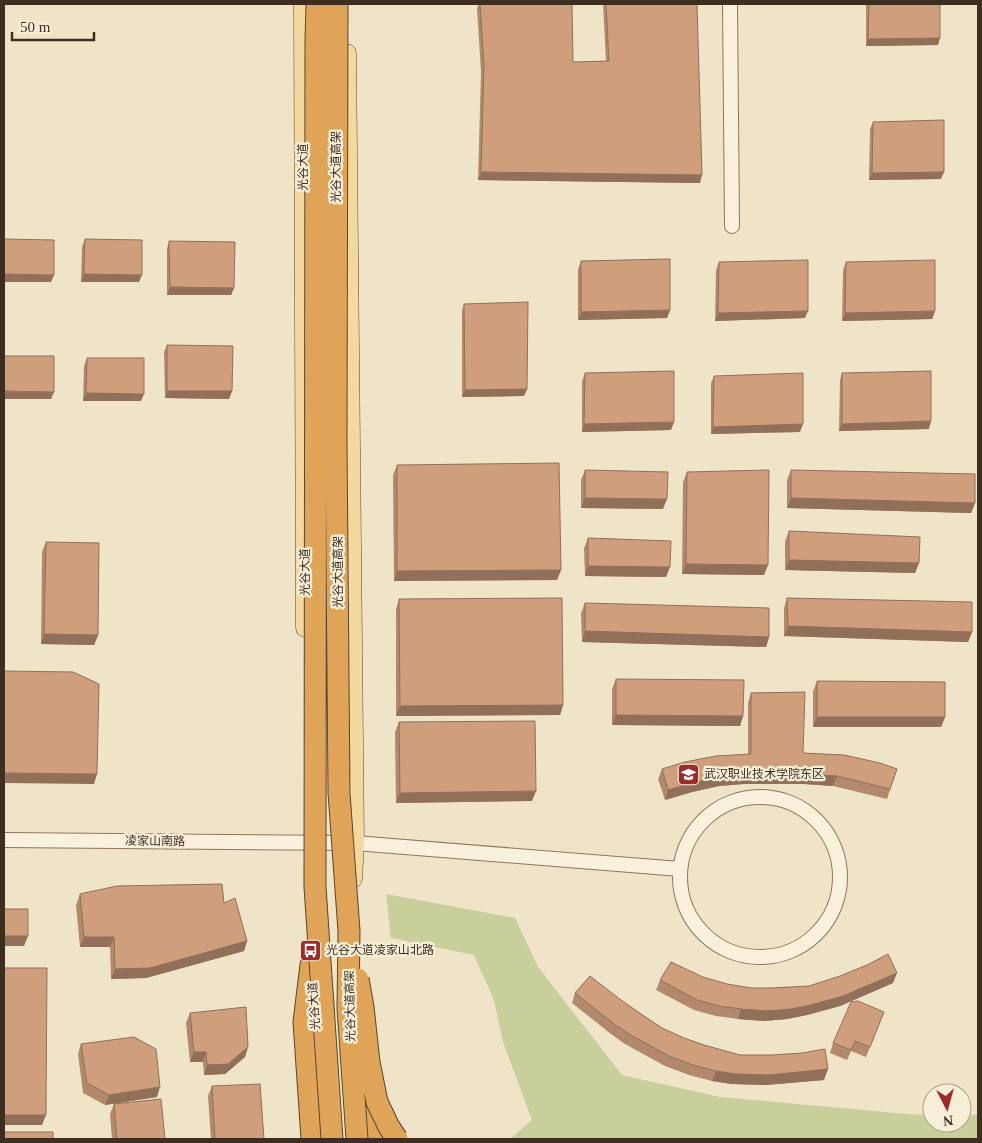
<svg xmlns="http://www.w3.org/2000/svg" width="982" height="1143" font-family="'Times New Roman','Noto Sans SC',serif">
<rect width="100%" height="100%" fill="#f0e4c8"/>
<path fill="#c9cf9b" d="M386,894L515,918L538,967L622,1075L720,1097L907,1114L932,1115V1123H962V1115H974L978,1113V1139H510L532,1120L503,1042L494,1000L474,955L391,938Z"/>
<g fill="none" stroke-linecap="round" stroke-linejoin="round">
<defs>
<path id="minor" d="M730,4L732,226
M680 877a80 80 0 1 1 160 0a80 80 0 1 1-160 0Z
M4,840L355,843L680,869"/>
<path id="major" d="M303,4L305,628
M347,53L355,843L353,879"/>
<path id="highway" d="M311,965L304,1022L312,1139
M358,1095L379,1139"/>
</defs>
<use href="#minor" stroke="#8d765c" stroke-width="16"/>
<use href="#major" stroke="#5b4430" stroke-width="19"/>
<use href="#highway" stroke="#5b4430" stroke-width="23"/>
<use href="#minor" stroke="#faf1dc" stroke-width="14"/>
<use href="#major" stroke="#f3d9a0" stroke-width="18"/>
<use href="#highway" stroke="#e0a458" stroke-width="21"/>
<defs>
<path id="highway-bridge" d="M317,4L316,40L315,887L332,1139
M337,4L336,441L339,793L349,931L348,1008L357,1139
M358,979L363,1007L369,1062L377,1102L389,1127L397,1139"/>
</defs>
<use href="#highway-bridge" stroke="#5b4430" stroke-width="23" stroke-linecap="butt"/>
<use href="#highway-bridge" stroke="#e0a458" stroke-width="21"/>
</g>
<path fill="#b2896c" d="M479,4H480L573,62L606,61L603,4H697L700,183L478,180L481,72L477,8Z
M866,4H940L938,45L866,46Z
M873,122L941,179L869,180L870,129Z
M85,239L139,282H81L82,247Z
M169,241L234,288L231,295H167V249Z
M581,261L670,310L667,318L578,320V269Z
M719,262L805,318L715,321L716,270Z
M846,262L935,311L932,319L842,321L843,270Z
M464,304L527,389L524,396L462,397V311Z
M167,345L232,391L229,399L165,398L164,352Z
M87,358L141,401H83L84,366Z
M585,373L671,430L582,432V381Z
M842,373L929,429L839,431L840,380Z
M714,376L800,432L711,434V383Z
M397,465L561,570L557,580L394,581L393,475Z
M585,470L663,509L581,508V480Z
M791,470L975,503L971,513L787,508V480Z
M687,472L764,575L682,574L683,482Z
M789,531L919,563L915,573L785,570V541Z
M588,538L666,577L585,576L584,548Z
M46,542L98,635L94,645L41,644L42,552Z
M787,598L972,632L968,642L784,636V608Z
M399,599L563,705L560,715L396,716V609Z
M585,603L769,637L766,647L582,642L581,613Z
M616,679L743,716L740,726L612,725V689Z
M817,681L945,717L941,727H813V691Z
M751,693L803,753L897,769L887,799L833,786L804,784H744L719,786L692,792L665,800L658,779L662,769L748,754V703Z
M399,722L532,801L396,803L395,732Z
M80,894L224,903L247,941L244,951L146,978L111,979L110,947H80L76,905Z
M703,977L727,984L751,988H771L893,983L840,1006L807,1015L787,1019L764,1021L738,1019L716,1016L694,1010L656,990L660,980Z
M575,993L621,1000L662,1028L684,1038L704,1045L824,1080L766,1085L732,1084L712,1081L689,1075L665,1066L625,1044L611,1034L572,1003Z
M884,1012L866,1057L851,1051L847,1060L830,1053L833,1043Z
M190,1013L248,1047L245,1057L225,1074L204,1075L203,1062H190L186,1023Z
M81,1044L157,1097L105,1105L83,1093L78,1054Z
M212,1086L264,1139H211L208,1096Z
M114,1104L165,1139H112L110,1114Z"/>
<path fill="#916f58" d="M940,38L938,45L866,46L868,39Z
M481,172L702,175L700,183L478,180Z
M944,172L941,179L869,180L872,173Z
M4,274L54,275L51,282H4Z
M84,274L142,275L139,282H81Z
M170,287L234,288L231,295H167Z
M670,310L667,318L578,320L581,312Z
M808,311L805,318L715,321L718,313Z
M935,311L932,319L842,321L845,313Z
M527,389L524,396L462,397L465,390Z
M4,391L54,392L51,399H4Z
M167,391H232L229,399L165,398Z
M86,393L144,394L141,401H83Z
M931,421L929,429L839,431L842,424Z
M674,422L671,430L582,432L584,424Z
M803,424L800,432L711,434L713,427Z
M585,498L667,499L663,509L581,508Z
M791,498L975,503L971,513L787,508Z
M789,560L919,563L915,573L785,570Z
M686,564L768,565L764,575L682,574Z
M588,566L670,567L666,577L585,576Z
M561,570L557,580L394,581L397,571Z
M788,626L972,632L968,642L784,636Z
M585,631L769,637L766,647L582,642Z
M44,634L98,635L94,645L41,644Z
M563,705L560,715L396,716L400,706Z
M616,715L743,716L740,726L612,725Z
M817,717H945L941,727H813Z
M4,773L97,774L94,784L4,783Z
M747,774H807L837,776L833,786L804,784H744L719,786L692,792L665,800L668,790L696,782L723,776Z
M536,791L532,801L396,803L400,793Z
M4,936H28L24,946H4Z
M84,937H114L110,947H80Z
M247,941L244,951L146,978L111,979L115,969Z
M897,973L893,983L840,1006L807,1015L787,1019L764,1021L738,1019L741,1009Z
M248,1047L245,1057L225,1074L204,1075L207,1065Z
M194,1052H206L203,1062H190Z
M828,1069L824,1080L766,1085L732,1084L712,1081L716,1071Z
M160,1087L157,1097L105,1105L109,1095Z
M4,1115H46L42,1125H4Z"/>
<path fill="#cf9f7d" stroke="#916f58" d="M480,4H572L573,62L609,61L606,4H697L702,175L481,172L484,65Z
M869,4H940V38L868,39Z
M944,120V172L872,173L873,122Z
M4,239L54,240V275L4,274Z
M85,239L142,240V275L84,274Z
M169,241L235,242L234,288L170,287Z
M670,259V310L581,312V261Z
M808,260V311L718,313L719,262Z
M935,260V311L845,313L846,262Z
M528,302L527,389L465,390L464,304Z
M167,345L233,346L232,391H167Z
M4,356H54V392L4,391Z
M87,358H144V394L86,393Z
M674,371V422L584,424L585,373Z
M931,371V421L842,424V373Z
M803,373V424L713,427L714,376Z
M559,463L561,570L397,571V465Z
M585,470L668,472L667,499L585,498Z
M769,470L768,565L686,564L687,472Z
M791,470L975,474V503L791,498Z
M789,531L920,537L919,563L789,560Z
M588,538L671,541L670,567L588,566Z
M46,542L99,543L98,635L44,634Z
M562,598L563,705L400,706L399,599Z
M787,598L972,602V632L788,626Z
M585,603L769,608V637L585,631Z
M4,671L73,672L99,684L97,774L4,773Z
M616,679L744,680L743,716L616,715Z
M817,681L945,682V717H817Z
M805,692L803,753L844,755L880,763L897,769L890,789L837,776L807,774H747L723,776L696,782L668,790L662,769L685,762L716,756L751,754V693Z
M535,721L536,791L400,793L399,722Z
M222,884L224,903L235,898L247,941L150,968L115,969L114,937H84L80,894L117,886Z
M4,909H28V936H4Z
M888,954L897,973L843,996L811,1005L791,1009L767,1011L741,1009L719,1006L697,1000L660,980L671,962L703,977L727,984L751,988H771L809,986L840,976L867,965Z
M4,968H47L46,1115H4Z
M590,976L621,1000L641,1014L662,1028L684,1038L704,1045L740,1055H772L802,1053L825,1049L828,1069L769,1075L736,1074L716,1071L693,1065L669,1056L629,1034L614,1024L575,993Z
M858,1001L884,1012L870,1047L855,1041L851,1050L833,1043L851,1002Z
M246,1007L248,1047L228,1064L207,1065L206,1052H194L190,1013Z
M134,1037L156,1049L160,1087L109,1095L87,1083L81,1044Z
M260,1084L264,1139H215L212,1086Z
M161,1099L165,1139H117L114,1104Z
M4,1132H53V1139H4Z"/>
<defs>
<symbol id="university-square" viewBox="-11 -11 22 22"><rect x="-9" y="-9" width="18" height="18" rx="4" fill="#9e2a2b" stroke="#f7eed8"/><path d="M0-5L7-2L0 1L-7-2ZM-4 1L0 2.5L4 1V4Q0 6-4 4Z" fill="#fff"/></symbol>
<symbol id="bus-square" viewBox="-11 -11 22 22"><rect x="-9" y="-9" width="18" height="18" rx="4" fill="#9e2a2b" stroke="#f7eed8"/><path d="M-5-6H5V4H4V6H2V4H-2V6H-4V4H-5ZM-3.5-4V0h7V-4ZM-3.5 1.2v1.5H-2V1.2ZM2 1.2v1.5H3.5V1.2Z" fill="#fff"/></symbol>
</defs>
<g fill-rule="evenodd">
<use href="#university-square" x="676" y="762" width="25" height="25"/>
<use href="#bus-square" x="298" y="938" width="25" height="25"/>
</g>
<g text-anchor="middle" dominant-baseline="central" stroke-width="4.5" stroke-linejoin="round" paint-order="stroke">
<g font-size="12" fill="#3d2e20" stroke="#f7eed8">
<text transform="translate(303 167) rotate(-90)">光谷大道</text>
<text transform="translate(336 167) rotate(-90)">光谷大道高架</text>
<text transform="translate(305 572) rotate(-90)">光谷大道</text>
<text transform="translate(338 572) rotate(-90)">光谷大道高架</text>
<text transform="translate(155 841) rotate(1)">凌家山南路</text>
<text transform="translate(314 1006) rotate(-94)">光谷大道</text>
<text transform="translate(350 1006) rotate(-91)">光谷大道高架</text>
</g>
<g font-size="12" fill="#3d2e20" stroke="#f7eed8" text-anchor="start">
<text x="704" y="774">武汉职业技术学院东区</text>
<text x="326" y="950">光谷大道凌家山北路</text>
</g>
</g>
<rect width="982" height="1143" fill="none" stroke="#3d2e20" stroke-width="10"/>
<g transform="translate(947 1108) rotate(174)"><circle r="24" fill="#f7eed8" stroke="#ada18e"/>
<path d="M0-4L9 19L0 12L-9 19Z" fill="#9e2a2b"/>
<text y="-8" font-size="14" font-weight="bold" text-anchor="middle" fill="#3d2e20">N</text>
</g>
<path d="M12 32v8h82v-8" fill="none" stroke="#3d2e20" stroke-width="2.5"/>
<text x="20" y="32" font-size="15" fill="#3d2e20" stroke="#f7eed8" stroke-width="4" paint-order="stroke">50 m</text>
</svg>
